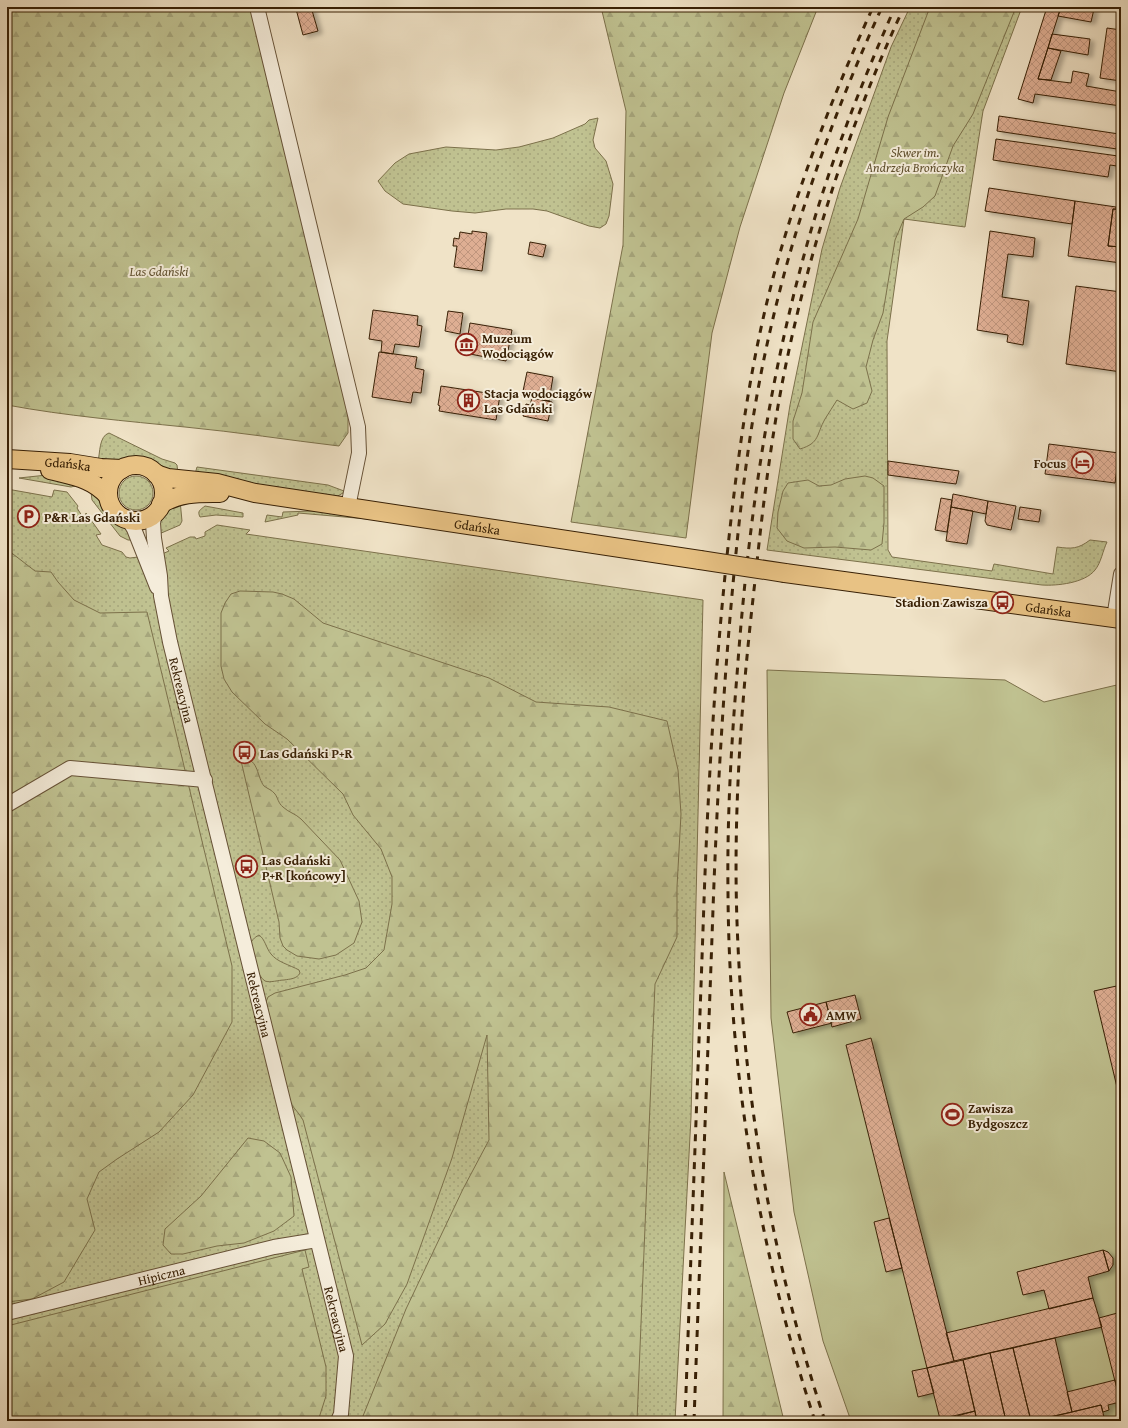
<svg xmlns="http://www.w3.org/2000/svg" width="1128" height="1428" font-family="'Gentium Book Plus',serif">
<defs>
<pattern id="grass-dots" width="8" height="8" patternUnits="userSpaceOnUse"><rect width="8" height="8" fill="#c0c291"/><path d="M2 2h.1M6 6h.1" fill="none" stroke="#a6a67c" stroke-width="1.8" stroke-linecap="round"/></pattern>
<pattern id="forest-firs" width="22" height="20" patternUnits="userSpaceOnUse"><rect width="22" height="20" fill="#c0c291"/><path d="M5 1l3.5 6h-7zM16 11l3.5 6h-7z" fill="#a6a67c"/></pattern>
<pattern id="building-cross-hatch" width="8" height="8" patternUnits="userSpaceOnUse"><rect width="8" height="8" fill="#deae93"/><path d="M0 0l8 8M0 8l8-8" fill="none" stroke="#bf957d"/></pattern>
<filter id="shadow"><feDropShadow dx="4.5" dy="2.5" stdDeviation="2" flood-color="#0004"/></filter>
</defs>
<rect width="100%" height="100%" fill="#f0e3c7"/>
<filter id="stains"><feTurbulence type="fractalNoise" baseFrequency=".005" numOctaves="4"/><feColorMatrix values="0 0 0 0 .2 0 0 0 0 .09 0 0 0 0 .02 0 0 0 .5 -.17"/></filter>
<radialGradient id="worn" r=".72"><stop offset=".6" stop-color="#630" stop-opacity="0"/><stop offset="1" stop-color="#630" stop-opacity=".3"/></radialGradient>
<path fill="url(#grass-dots)" stroke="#7c714b" d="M910,7H1022L983,111L965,227L904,219L887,341L888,550L892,557L992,571L994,564L1053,574L1057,547C1072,549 1078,549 1090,540L1107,542C1103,550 1101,563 1095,570C1085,583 1057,586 1042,585L767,550L790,405L822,249L840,188L891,47Z
M598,118L593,140L595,148L606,161L613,184L609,216L606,224L600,228L589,226L547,211L533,209H506L475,213L452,211L403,204L385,191L378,181L395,163L409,154L446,147L496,150L519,147L553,138L585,124L589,120Z
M109,433L162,459L175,463L177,465L178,474L163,471L149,461L143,460H130L118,463L98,462C100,453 99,436 109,433Z
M197,467L328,485L344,491L343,493L336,497L195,474Z
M47,475L75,486L71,487L19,478Z
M119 493a17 17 0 1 1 34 0a17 17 0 1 1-34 0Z
M7,489L52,497L54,490L67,492L78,506L77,508L84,519L86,513L101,534L96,535L102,545L122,552L126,557L130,558L162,554L169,551L166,548L190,537H195L196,539L205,536V532L217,525L250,530L246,534L703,600L691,1117L675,1421H7Z
M91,492L102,500L109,515L124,527L133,540H128L120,536L92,500Z
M180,500L182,521L180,525L159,534C160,514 163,510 180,500Z
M205,506L243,513V517L216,515L200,517C197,511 200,510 205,506Z
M312,511L327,512L391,521L298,513V515L265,522L267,515L282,517L283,512Z"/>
<path fill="url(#forest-firs)" stroke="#7c714b" d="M7,7H252L348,406V433L339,446C288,440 237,432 185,427C126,421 66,416 7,405Z
M601,7H818L784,93L740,227L712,333L686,538L571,522L623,245L626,111Z
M930,7H1016L973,114L953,146L935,196L923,207L904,219L895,240L883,313L873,340L866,367L872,391L867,403L853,409L837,400C833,406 829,413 825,419C816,435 820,443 800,449L793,439V421L802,393L813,322L858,219L888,117Z
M865,476L873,478L884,486V523L882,544L871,550L835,547L804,548L787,541L777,528L778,512L783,491L788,483L808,480L819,486L831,485L845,479Z
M7,552L13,554L35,571L51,572L58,582L74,600L100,613L147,612L232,966V1022L193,1095L159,1132L117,1159L99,1172L87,1199L95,1230L64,1282L32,1299L7,1302Z
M240,591L273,592L282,594L294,599L323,623L489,678L536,702L609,707L667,721L678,770L681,814L677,887V937L655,984L637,1421H361L406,1309L463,1189L489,1140L487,1035L452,1158L407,1284L385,1324L362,1345L303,1120L299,1114L291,1104L266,1002L268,997L275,993L345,975L366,968L384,950L392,904V877L381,849L353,815L343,794L287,739L265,724L232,692L224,679L221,666V613L225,603L231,594Z
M243,758C259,759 257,778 264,786C268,789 272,790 275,794C278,798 278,803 283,807C288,812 296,814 301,819L340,860L359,901L362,922L354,943L336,955L319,959L297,956L287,950L283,946L280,938L279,922L242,765L241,760Z
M259,935C265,939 266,948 271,954C277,962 290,965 299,970L300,973C297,979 290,979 284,980C279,980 270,983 265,981C258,977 250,955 250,947C250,941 255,937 259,935Z
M248,1138L264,1141L280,1153L291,1177L294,1216L274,1231L244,1243L217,1246L183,1254H171L163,1245L165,1229L201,1196Z
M724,1172L784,1421H723Z
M305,1250L309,1267L302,1269L326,1367V1396L318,1421H7V1326Z"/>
<path fill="#c0c291" stroke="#7c714b" d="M767,670L1005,680L1044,702L1121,684V1421H851L823,1341L794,1212L771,1018Z"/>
<path fill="url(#building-cross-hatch)" stroke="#382005" filter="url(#shadow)" d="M304,7H311L318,31L303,35L296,9Z
M1047,7H1061L1038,79L1071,83L1073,71L1089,74L1086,86L1121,92V106L1035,94L1033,103L1018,99Z
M1061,7H1083L1094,9L1091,22L1058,16Z
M1107,28L1121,30V81L1100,78Z
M1052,34L1090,39L1088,55L1048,48Z
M1048,48L1061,51L1051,80L1038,79Z
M999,116L1119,134L1117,149L997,131Z
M996,139L1118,156L1117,166L1110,165L1108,177L993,160Z
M989,188L1075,201L1072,224L985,211Z
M1075,201L1116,207V209H1113L1108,246L1121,247V263L1068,256Z
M1113,209L1121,210V247L1108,246Z
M472,231L487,233L482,271L454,267L457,246H453L454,238L459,239L460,232L472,234Z
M990,231L1035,238L1033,257L1008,254L1002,297L1029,301L1023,345L1007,342L1008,335L977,330Z
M530,242L546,245L543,257L528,254Z
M1076,286L1121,292V372L1066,364Z
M373,310L418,316L417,325L422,326L419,347L395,344L393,354L381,352L382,341L369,339Z
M448,311L463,313L460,334L445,331Z
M470,323L512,330L506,361L465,353Z
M379,352L417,357L415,368L424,370L421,393L413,392L411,403L372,397Z
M527,372L553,377L549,401L522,396Z
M441,386L500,395L496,420L439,411L440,406L438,405Z
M532,398L552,402L548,421L523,416L526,404L530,405Z
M1049,444L1119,453L1115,483L1045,474Z
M888,461L959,471L956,484L888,475Z
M953,494L988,501L986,514L951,507Z
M941,498L952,500L947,532L935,530Z
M988,501L1016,506L1011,530L987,525L985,521Z
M951,507L973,511L967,544L946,541Z
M1020,507L1041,510L1039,522L1018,519Z
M1121,985V1104L1094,991Z
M855,995L861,1019L832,1027L826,1002Z
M826,1002L832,1023L793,1033L787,1012Z
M871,1038L954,1361L927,1368L846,1045Z
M889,1218L902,1268L886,1272L874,1222Z
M1103,1250L1108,1252L1113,1258V1265L1109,1271Z
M1103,1250L1109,1271L1088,1277L1093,1298L1049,1309L1044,1290L1023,1295L1017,1272Z
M1093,1298L1102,1327L954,1361L946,1333Z
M1121,1312V1405L1099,1318Z
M1055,1338L1072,1412L1031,1421L1013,1348Z
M1013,1348L1031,1421H1006L990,1353Z
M990,1353L1006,1421H977L963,1360Z
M963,1360L975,1411L940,1419L927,1368Z
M927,1368L934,1393L918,1397L912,1371Z
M1115,1380L1120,1402L1108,1405L1109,1410L1103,1412L1101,1405L1072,1412L1067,1392Z
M1101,1405L1105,1421H1052L1051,1417Z
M975,1411L977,1421H958L957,1416Z"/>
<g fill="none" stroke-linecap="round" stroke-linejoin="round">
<defs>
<g id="minor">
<path d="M257,7L358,427L359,453L348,507"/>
<path id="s1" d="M155,513L153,523L154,538L160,576L161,596L170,642L346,1356L341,1414L338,1421"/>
<path d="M128,519L134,529L157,587"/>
<path d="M1114,618L1121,574"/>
<path d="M7,805L70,768L205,780"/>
<path id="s2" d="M7,1313L274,1247L317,1240"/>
</g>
<g id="major">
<path id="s3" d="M7,459L70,463L101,468L122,469"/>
<circle cx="136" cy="493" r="28"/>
<path d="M50,470C73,476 92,478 108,496"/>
<path id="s4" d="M156,474L168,478L217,483L255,493L700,560"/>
<path d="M161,504C180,492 199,493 220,493"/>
<path id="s5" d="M785,573L1121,619"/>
</g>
</defs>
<use href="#minor" stroke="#665136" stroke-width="16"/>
<use href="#major" stroke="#382005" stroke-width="20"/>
<use href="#minor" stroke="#f5eddb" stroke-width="14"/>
<use href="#major" stroke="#e8c284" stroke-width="18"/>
<path stroke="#382005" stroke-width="3" stroke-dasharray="7 7" stroke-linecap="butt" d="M685,1421C691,1248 698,1075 704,901C708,786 715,671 727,556C737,462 749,369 773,278C798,185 833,95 873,7
M694,1421C700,1250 707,1079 713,909C717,800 723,692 733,584C741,498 751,412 771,327C796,217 835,110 882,7
M815,1421C759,1251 729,1072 728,893C727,820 731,747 737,675C747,535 766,395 803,259C826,173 859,89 895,7
M825,1421C771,1258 743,1093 737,922C733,808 742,694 755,581C762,513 770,446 783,379C808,252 849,125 904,7"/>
<defs>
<path id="major-bridge" d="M700,560L785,573"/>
</defs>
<use href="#major-bridge" stroke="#382005" stroke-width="20" stroke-linecap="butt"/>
<use href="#major-bridge" stroke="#e8c284" stroke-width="18"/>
</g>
<defs>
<symbol id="museum-ring" viewBox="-11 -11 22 22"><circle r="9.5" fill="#f5eddb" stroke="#8f2418" stroke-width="1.5"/><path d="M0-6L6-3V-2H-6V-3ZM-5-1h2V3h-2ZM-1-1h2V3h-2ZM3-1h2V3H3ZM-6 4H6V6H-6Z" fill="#8f2418"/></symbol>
<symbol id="building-ring" viewBox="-11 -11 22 22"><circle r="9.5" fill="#f5eddb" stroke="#8f2418" stroke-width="1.5"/><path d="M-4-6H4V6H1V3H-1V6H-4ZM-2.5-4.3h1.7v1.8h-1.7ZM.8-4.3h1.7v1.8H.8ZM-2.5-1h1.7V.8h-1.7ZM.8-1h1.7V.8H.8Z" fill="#8f2418"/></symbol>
<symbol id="hotel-ring" viewBox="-11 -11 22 22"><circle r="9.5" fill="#f5eddb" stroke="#8f2418" stroke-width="1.5"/><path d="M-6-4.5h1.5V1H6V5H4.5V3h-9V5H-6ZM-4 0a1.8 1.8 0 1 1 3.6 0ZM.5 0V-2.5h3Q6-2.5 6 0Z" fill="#8f2418"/></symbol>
<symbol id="parking-ring" viewBox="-11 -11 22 22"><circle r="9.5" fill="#f5eddb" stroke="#8f2418" stroke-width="1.5"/><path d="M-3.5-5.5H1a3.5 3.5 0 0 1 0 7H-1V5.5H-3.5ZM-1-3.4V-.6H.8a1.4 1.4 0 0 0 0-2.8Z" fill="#8f2418"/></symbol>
<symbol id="bus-ring" viewBox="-11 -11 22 22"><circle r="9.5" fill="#f5eddb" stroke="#8f2418" stroke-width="1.5"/><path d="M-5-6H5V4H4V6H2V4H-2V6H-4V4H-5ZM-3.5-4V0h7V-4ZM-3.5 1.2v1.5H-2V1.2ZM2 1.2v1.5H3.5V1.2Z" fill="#8f2418"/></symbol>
<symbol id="civic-ring" viewBox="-11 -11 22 22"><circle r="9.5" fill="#f5eddb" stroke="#8f2418" stroke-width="1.5"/><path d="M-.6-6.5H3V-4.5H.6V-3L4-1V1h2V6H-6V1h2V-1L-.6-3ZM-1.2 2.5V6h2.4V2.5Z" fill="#8f2418"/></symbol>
<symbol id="stadium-ring" viewBox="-11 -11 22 22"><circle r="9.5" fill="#f5eddb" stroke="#8f2418" stroke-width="1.5"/><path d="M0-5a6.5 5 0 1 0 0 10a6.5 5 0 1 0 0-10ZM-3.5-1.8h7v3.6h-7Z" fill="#8f2418"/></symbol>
</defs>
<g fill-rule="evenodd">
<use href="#museum-ring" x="454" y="332" width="25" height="25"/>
<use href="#building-ring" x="456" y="388" width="25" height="25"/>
<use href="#hotel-ring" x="1070" y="450" width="25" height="25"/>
<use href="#parking-ring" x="16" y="504" width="25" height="25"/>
<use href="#bus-ring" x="990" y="590" width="25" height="25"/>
<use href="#bus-ring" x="232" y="740" width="25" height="25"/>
<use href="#bus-ring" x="234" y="854" width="25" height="25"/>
<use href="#civic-ring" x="798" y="1002" width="25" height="25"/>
<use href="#stadium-ring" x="940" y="1102" width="25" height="25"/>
</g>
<g text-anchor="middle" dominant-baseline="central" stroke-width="4" stroke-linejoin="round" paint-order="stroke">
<g font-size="13" font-style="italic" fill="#61512f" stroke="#f5eddb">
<text x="915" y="152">Skwer im.<tspan x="915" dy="15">Andrzeja Brończyka</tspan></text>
<text x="159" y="271">Las Gdański</text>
</g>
<g font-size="13" font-weight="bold" fill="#382005" stroke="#f5eddb" text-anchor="start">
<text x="482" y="338">Muzeum<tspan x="482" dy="15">Wodociągów</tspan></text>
<text x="484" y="393">Stacja wodociągów<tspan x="484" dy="15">Las Gdański</tspan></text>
<text x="1066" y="463" text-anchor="end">Focus</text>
<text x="44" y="517">P&amp;R Las Gdański</text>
<text x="988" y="602" text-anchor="end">Stadion Zawisza</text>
<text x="260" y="753">Las Gdański P+R</text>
<text x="262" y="860">Las Gdański<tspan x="262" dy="15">P+R [końcowy]</tspan></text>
<text x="826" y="1015">AMW</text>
<text x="968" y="1108">Zawisza<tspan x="968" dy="15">Bydgoszcz</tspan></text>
</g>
<g font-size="13" fill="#382005" stroke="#f5eddb">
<text stroke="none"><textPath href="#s3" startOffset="61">Gdańska</textPath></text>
<text stroke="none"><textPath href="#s4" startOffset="326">Gdańska</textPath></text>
<text stroke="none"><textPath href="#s5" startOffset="266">Gdańska</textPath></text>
<text stroke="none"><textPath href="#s1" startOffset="180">Rekreacyjna</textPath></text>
<text stroke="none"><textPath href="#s1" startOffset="504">Rekreacyjna</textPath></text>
<text stroke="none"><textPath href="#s2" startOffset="159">Hipiczna</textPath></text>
<text stroke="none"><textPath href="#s1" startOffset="828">Rekreacyjna</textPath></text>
</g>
</g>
<rect width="1128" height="1428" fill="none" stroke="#f0e3c7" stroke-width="24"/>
<rect x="8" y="8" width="1112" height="1412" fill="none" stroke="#382005" stroke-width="2"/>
<rect x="12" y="12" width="1104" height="1404" fill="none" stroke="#382005"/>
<rect width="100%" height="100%" filter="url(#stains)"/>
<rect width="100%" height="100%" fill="url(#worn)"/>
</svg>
